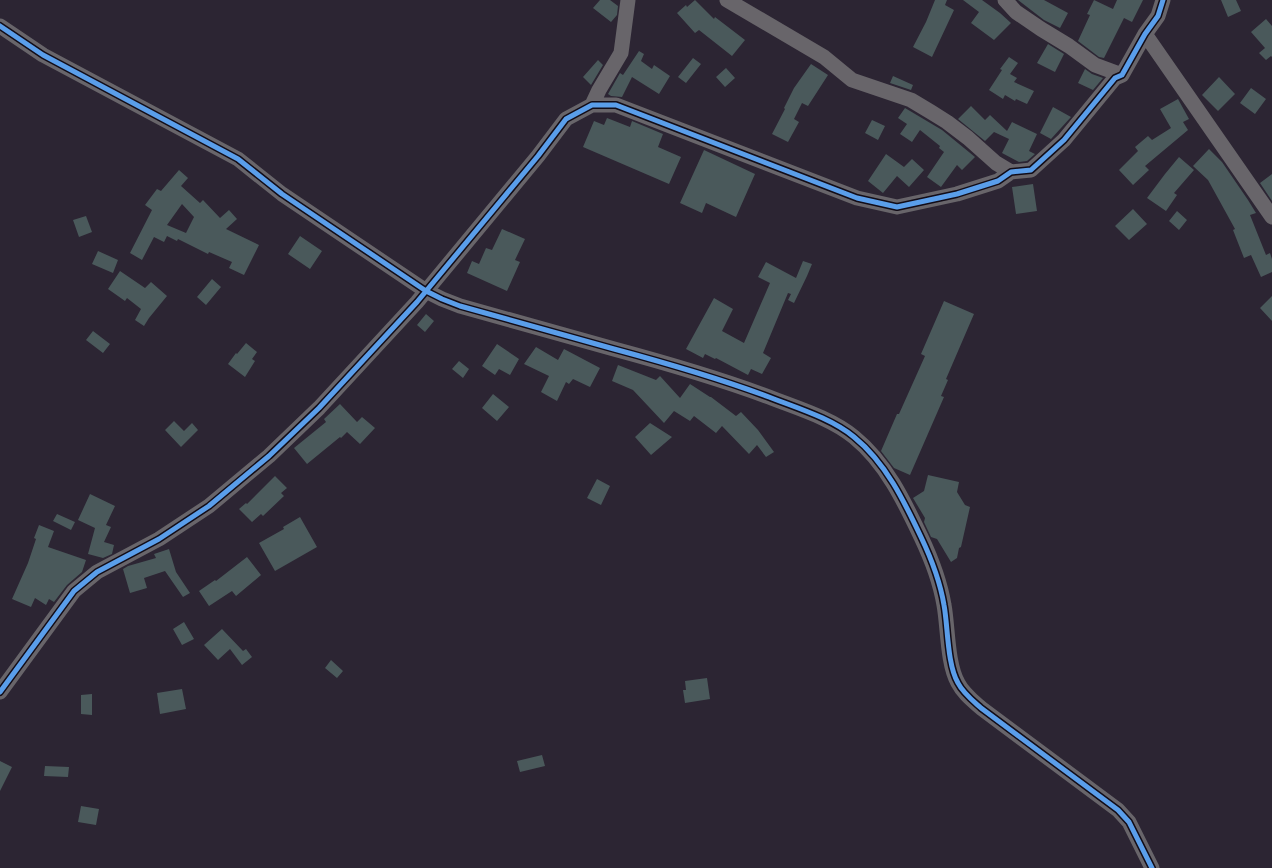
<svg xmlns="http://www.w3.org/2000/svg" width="1272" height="868" font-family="'Fira Sans',sans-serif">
<rect width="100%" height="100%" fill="#2c2533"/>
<path fill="#4a595b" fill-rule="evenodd" d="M600,0H610L618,6L617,15L611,22L593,8Z
M695,0L714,19L715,17L745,40L732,56L699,30L695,33L677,13L686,5L687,7Z
M935,0H947L945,5L954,10L932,57L913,47L926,22Z
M963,0H982L1000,13L1011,23L994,40L971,23L979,12Z
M1018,0H1044L1068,13L1060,28L1044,20Z
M1094,0L1113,9L1117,0H1143L1132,22L1124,18L1104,58L1099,57L1078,41L1090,15L1087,14Z
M1221,0H1236L1241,11L1228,17Z
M1266,19L1272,26V57L1271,56L1266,60L1259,53L1265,48L1251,32Z
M1048,44L1064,54L1055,72L1037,63Z
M639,51L644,54L641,61L652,69L654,65L670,76L659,94L632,77L622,97L611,96L608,94L620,73L623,75Z
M1009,57L1018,63L1010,74L1017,78L1014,82L1034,91L1027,104L1016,99L1015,101L1005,95L1003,99L989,90L1002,70L1000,69Z
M693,58L701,64L686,83L678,77Z
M598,60L603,65L591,85L583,77Z
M811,64L828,75L808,106L802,103L794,119L799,122L788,142L772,134L785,109L784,108L794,88Z
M726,68L735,78L725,87L716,77Z
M1085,69L1092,74L1103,78L1093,90L1078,83Z
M893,76L913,85L911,90L890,83Z
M1219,77L1235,94L1218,111L1202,95Z
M1251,88L1266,99L1255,114L1240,103Z
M1178,99L1189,119L1183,122L1188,130L1145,166L1149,170L1133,185L1119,170L1138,151L1135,147L1148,136L1152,140L1171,128L1160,109Z
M971,106L985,120L990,115L1007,131L1012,122L1037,134L1029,151L1035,154L1027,161L1019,162L1002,153L1009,139L994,132L985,141L958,119Z
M1053,107L1071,117L1051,139L1040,133Z
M905,108L942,130L975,157L962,170L957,165L941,187L927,177L944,152L939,148L940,146L920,130L912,142L900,134L907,124L898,118Z
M607,118L630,127L632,121L663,134L658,147L681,157L669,184L583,147L594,121L604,125Z
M872,120L885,126L878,140L865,133Z
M1209,149L1222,162L1248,200L1256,213L1250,215L1266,255L1270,253L1272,259V272L1261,277L1251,255L1244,258L1233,230L1235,229L1208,180L1193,166Z
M704,150L755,174L736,217L706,203L702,213L680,203Z
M886,154L904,167L912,159L924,170L909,187L897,176L883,193L868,181Z
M1179,157L1194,170L1174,193L1177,195L1166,211L1147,198L1165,174Z
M179,170L188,178L181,186L200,203L203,200L220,218L229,210L237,219L226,229L259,245L244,275L229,268L232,262L209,252L208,254L178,239L177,241L167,236L164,242L154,237L142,260L130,253L152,210L145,205L157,189L161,191ZM182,204L194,217L186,233L167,225Z
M1272,174V201L1260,183Z
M1033,184L1037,211L1016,214L1012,187Z
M1133,209L1147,224L1129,240L1115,226Z
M1177,211L1187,220L1179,230L1169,221Z
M86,216L92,232L79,237L73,220Z
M502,229L525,239L515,260L520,262L507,291L467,273L472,261L479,264L486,248L492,250Z
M300,236L322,251L310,269L288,254Z
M98,251L118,260L113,273L92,264Z
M803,261L812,264L807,276L794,303L788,300L791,294L788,293L763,353L771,358L762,374L751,369L748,375L716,358L715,359L705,354L703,358L686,349L714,298L733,309L722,331L744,343L770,283L758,277L766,262L796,278Z
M120,271L145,288L151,282L167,296L149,318L144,326L135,320L141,309L127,298L125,301L108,289Z
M212,279L221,287L206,305L197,297Z
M1272,296V321L1260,308Z
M944,301L974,314L946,379L948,380L941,396L944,397L910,475L894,468L881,451L897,414H899L925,356L921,354Z
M426,314L434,321L425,332L417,325Z
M93,331L110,344L103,353L86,340Z
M246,343L257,352L252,359L255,361L245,377L228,364L236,353L237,354Z
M497,344L519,359L510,375L499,369L495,375L482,366Z
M536,347L558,360L564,349L600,368L590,387L573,379L569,384L566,382L557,401L541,392L549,376L524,364Z
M459,361L469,369L463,378L452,369Z
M618,365L656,380L660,376L680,398L690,384L710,397H711L736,416L741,412L758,430L774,452L766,457L757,445L749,454L722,426L716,433L694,416L690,421L674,411L664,423L633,390L612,381Z
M493,394L509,407L497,421L482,408Z
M340,404L357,422L362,417L375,428L360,444L347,432L341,438L340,437L307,464L294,448L326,422L324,419Z
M174,421L184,431L192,423L198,430L181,447L165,430Z
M650,423L672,437L651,455L635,437Z
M928,475L959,482L957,492L965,505L970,507L961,547L959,548L957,558L951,562L937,539L931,537L924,522L925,518L913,498L924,491Z
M275,476L287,488L281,493L284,496L263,516L261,514L252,522L239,509L246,503L247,504Z
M597,479L610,486L601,505L587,498Z
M90,494L115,506L106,525L111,527L104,542L114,545L112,554L103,558L88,554L95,528L78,520Z
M57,514L75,522L71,530L53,521Z
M300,517L317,547L275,571L259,543L284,529L283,527Z
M39,525L54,531L48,547L86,560L82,572L67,585L54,602L49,599L46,605L35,598L31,607L12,599L28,563L36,539L34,538Z
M169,549L176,572L190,593L183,597L165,571L144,578L147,588L130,593L123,569L128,566L156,558L154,554Z
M247,557L261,575L236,596L232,591L209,606L199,591L215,580L216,581Z
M184,622L194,639L182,645L173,629Z
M222,629L243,651L246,649L252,657L242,665L230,649L218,660L204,645Z
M331,660L343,671L337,678L325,668Z
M707,678L710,699L685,703L683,690H686L685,681Z
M182,689L186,709L160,714L157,693Z
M92,694V715L81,714V695Z
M542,755L545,766L520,772L517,761Z
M0,761L12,767L0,791Z
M45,766L69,767L68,777L44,776Z
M81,806L99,809L96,825L78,822Z"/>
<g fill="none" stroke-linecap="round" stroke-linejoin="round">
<path stroke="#68656a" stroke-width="15" d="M727,0L824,57L852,80L911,100L931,112L947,122L968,138L996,163L1011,172
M1005,0L1016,12L1041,29L1069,46L1095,65L1122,75
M0,26L43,55L238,159L282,194L426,291L442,299L460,306C511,320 562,334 614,349C666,363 718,378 769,397C797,408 831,418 854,437C886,463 904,501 921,537C931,558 940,581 944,605C948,626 947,664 958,683C963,693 972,700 981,708L1118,810L1129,822L1152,868
M1145,34L1272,217
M592,105L599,90L621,53L628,0
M0,692L74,591L97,572L159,539L209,506L269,456L319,408L417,302L538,156L566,119L592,105H616L857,198L897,207L957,194L998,181L1011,172L1031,170L1064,140L1115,78L1122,75L1145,34L1158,16L1163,0"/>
<defs>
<path id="cycleway" d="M0,26L43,55L238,159L282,194L426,291L442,299L460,306C511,320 562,334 614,349C666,363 718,378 769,397C797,408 831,418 854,437C886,463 904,501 921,537C931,558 940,581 944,605C948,626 947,664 958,683C963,693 972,700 981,708L1118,810L1129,822L1152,868
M0,692L74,591L97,572L159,539L209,506L269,456L319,408L417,302L538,156L566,119L592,105H616L857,198L897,207L957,194L998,181L1011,172L1031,170L1064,140L1115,78L1122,75L1145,34L1158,16L1163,0"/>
</defs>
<use href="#cycleway" stroke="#120c17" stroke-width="8"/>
<use href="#cycleway" stroke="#5a9eea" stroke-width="5"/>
</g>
</svg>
